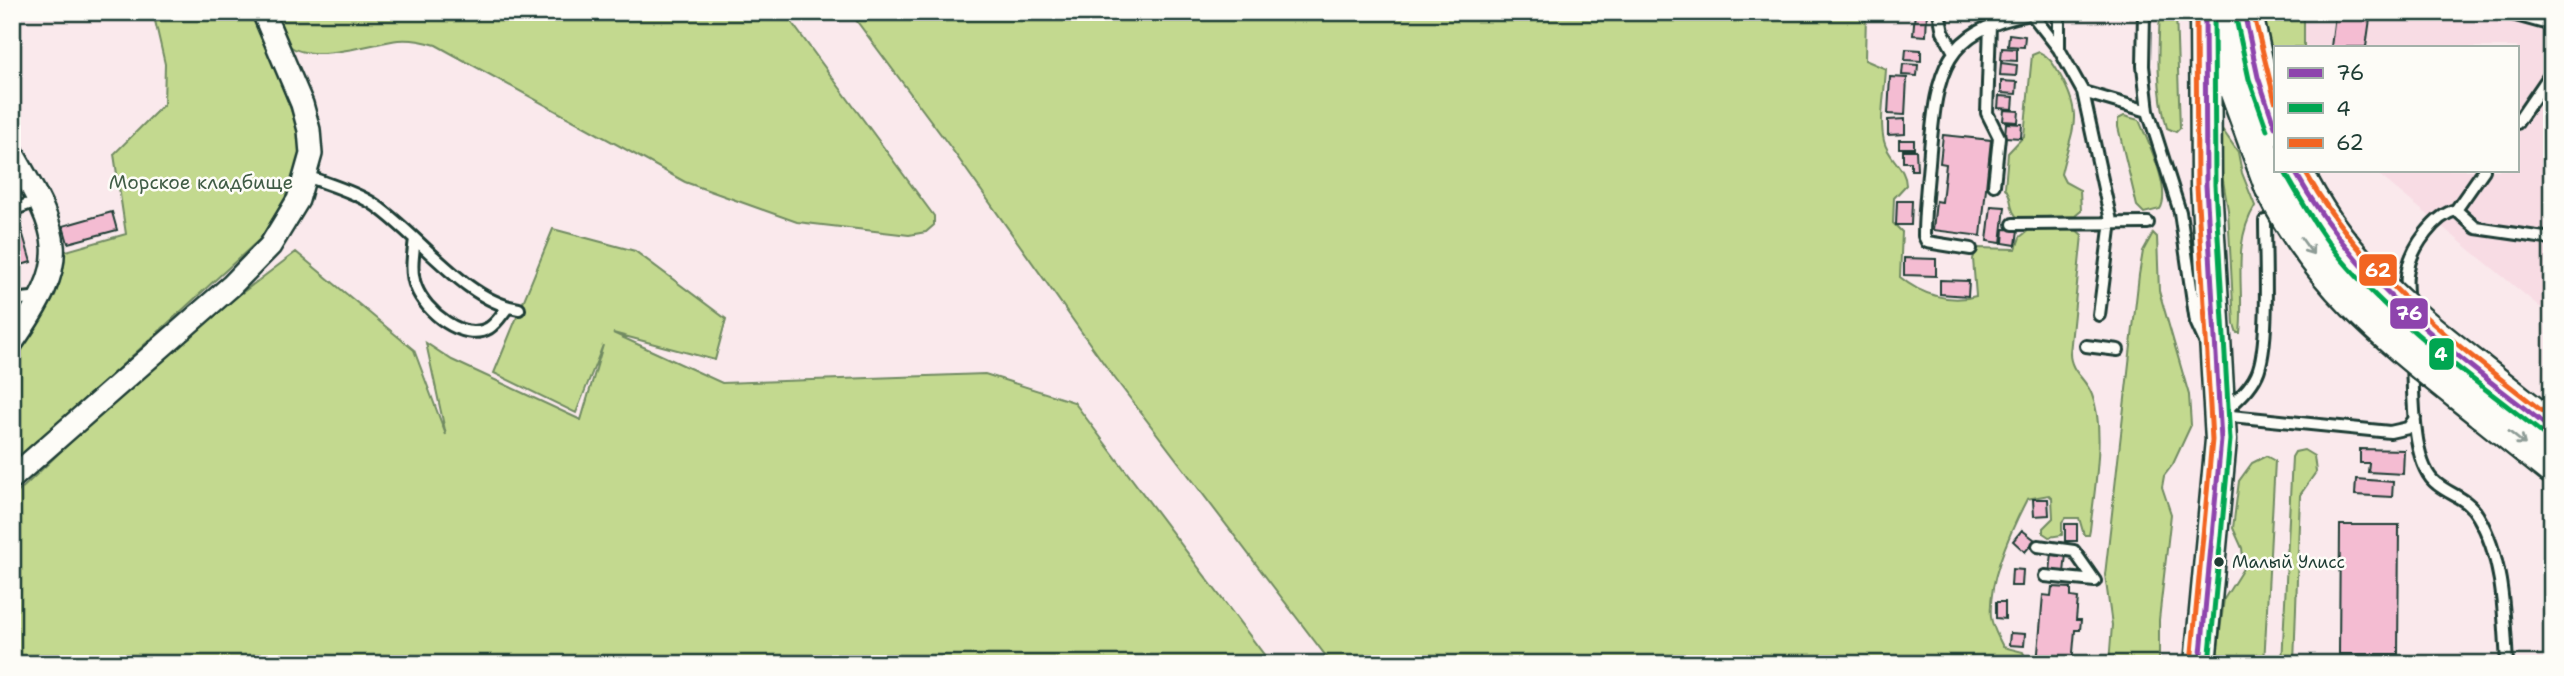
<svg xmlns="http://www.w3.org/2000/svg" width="2564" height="676" font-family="'Shantell Sans',sans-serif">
<rect width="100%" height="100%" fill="#fae9ec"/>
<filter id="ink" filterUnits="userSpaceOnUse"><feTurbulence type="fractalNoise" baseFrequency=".0143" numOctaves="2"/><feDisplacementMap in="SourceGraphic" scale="14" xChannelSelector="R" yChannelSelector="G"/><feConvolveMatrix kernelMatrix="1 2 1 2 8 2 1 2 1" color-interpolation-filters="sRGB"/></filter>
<g filter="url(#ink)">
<path fill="#f8dce4" d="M2279,12H2552V317L2373,170H2517V47H2289Z"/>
<path fill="#c3d98f" stroke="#718b62" stroke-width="2" d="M153,12H254L299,131L300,155L285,198L261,238L12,466V356L52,295L66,251L126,234L114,154L164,104L165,64Z
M274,12H784L934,216V225L926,232L909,235L797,222L685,182L436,45C423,41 411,39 398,40C373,43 305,66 287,43C281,35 278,21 274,12Z
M850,12H1866L1865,60L1886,69C1885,91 1879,119 1884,141C1888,159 1906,167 1906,185L1894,198L1893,223L1902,232L1900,277C1920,294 1950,304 1976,296L1973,259L1977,248L2016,249L2020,237L2029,230L2074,228L2082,235L2070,353C2070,372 2086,378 2092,395C2106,429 2094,493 2090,530L2089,535H2084L2079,518H2065L2062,522V535L2049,537L2043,533V528L2053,518L2052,498L2049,495L2027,499C2011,530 1988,581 1991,617C1992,627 1999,638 2003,647L2023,652L2028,664H1332L1107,368L951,148Z
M2160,12H2176L2180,128L2176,132L2167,128C2156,90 2158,51 2160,12Z
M2263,12H2304V47H2275V66Z
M2039,52C2050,57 2054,65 2060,75C2085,119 2071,129 2061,174L2065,182L2080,190L2081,211L2075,216L2019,218C2008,212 2014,198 2005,188L2008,153L2024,136L2032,55Z
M2124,116L2139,120C2147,140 2172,190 2160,209L2144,213L2137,206L2118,127V119Z
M2222,129L2238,152L2242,173L2255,206C2231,245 2245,290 2240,333H2237L2234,324L2228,210L2215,133Z
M553,229L635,251L726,319L715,360L613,333L722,383L985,374L1074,402L1271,664H12V498L170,347L296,252L414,350L446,435L426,343L452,360L581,420L603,345L576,413L494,373Z
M2153,233L2157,237L2159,291L2189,395L2191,425L2173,464L2164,476L2162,487L2171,514L2159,620V664H2109L2112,625L2105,575L2139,275L2143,251Z
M2304,450L2314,456L2316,472L2300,495L2294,664H2282L2292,457L2295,452Z
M2266,456L2275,461L2264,664H2216L2224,599L2244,567L2242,548L2233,528L2239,481L2252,463Z"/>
<path fill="#f4bcd2" stroke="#1f3d34" stroke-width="2" d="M1915,12H1927L1926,36L1913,35Z
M2345,12H2371L2366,47H2331L2335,15L2345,16Z
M2009,34L2025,36L2024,47L2008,46Z
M2002,48L2017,49V61L2001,60Z
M1906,49L1921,50V61L1905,60Z
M2001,63L2017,65L2016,76L2000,75Z
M1903,64L1918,65L1917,76L1902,75Z
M1890,77L1907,78L1905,115L1888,114Z
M2001,81L2017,82L2016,94L2001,93Z
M1999,96L2014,97L2013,109L1998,108Z
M2004,110L2019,111L2018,122L2003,121Z
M1905,119V134L1888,135V120Z
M2006,123L2022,124L2021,138L2005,137Z
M1943,135L1991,140L1981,236L1933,230L1936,201L1942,202L1946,164L1940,163Z
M1899,140H1914V148H1899Z
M1903,150H1916L1917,170H1911V162H1903Z
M1897,201H1912L1911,225H1896Z
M1991,206L2005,207L2001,243L1987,241Z
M112,212L117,230L68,243L63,226Z
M21,228L31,262L12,268V230Z
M2004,229L2018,230L2016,245L2003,243Z
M1904,258L1936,259V276L1904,275Z
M1940,280L1969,281L1968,296L1940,294Z
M2360,449L2404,450L2403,474L2368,472L2369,463H2360Z
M2356,479L2393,482L2392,497L2355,495Z
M2033,499H2048L2049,515L2034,516Z
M2065,524H2077V541H2065Z
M2340,525H2399L2398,654H2339Z
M2022,530L2035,540L2025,552L2013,541Z
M2052,553L2066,554L2064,573L2050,572Z
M2012,569L2023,570L2022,586H2011Z
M2052,587L2071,588V597L2078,598L2076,620H2081L2080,630H2075L2072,664H2037L2043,595L2051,596Z
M1996,602H2005V619L1996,618Z
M2010,633L2025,634L2024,646L2009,645Z"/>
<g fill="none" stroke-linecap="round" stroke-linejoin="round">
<defs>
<path id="service" d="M1939,12L1943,32L1954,52
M2030,12L2059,49
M2059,12V49L2083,92L2148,111
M2144,12L2143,66L2148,111L2180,212L2196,322L2206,344
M2505,12L2552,25
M1990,25L1987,113L1999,137L1994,185
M2083,92L2111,221L2099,315
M2517,123L2552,72
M307,176C327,184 353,191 372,203C417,232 464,301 519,309
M12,210L40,200
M2456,210L2476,228L2552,239
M2013,224L2148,223
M415,239C413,255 410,272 416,287C425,311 463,343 489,328C497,323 502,314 507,308
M1971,249L1927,242L1924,236C1924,208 1928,179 1930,150C1937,71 1943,31 2030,14
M12,300L41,297
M2408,304C2407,292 2405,280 2408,269C2412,247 2435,215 2456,210L2484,170
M2086,346L2118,350
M2412,365C2414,395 2411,465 2437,484C2452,496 2468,498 2478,516C2504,560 2504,615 2507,664
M2225,411C2237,400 2250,389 2257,374C2270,346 2265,255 2265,221
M2221,415L2390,432L2408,428L2415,418
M2038,546L2074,551L2095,581
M2045,576L2095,581"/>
<path id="minor" d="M12,152C62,239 72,257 12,343
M12,478L231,286L270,246L298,200L311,154L309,130L302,104L263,12"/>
<path id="secondary" d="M2200,664L2221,440L2206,185L2205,12"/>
<path id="trunk" d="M2218,12L2234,80L2273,187
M2244,12L2258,77L2275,127
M2476,370L2552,430
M2482,410L2552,466"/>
</defs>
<use href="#service" stroke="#1f3d34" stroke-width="16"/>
<use href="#minor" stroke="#1f3d34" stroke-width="26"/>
<use href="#secondary" stroke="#1f3d34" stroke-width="35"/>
<use href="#trunk" stroke="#1f3d34" stroke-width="40"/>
<use href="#service" stroke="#fdfcf7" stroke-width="10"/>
<use href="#minor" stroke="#fdfcf7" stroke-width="21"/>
<use href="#secondary" stroke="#fdfcf7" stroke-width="30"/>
<use href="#trunk" stroke="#fdfcf7" stroke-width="35"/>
<defs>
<path id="trunk-bridge" d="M2294,170C2337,259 2399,310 2476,370
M2273,187C2323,288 2396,341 2482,410"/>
</defs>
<use href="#trunk-bridge" stroke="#1f3d34" stroke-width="40" stroke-linecap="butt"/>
<use href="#trunk-bridge" stroke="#fdfcf7" stroke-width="35"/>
<defs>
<path id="bus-1" d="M2244,12L2258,77L2275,127
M2294,170C2361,289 2448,348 2552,430
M2200,664L2221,440L2206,185L2205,12"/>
<path id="bus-2" d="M2235,14L2249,79L2267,130
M2286,174C2302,202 2318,230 2338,255C2397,326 2475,380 2547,437
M2209,664L2230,440L2215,185L2214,12"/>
<path id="bus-3" d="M2253,12L2275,101
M2304,170C2367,281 2454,342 2552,419
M2191,663L2212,440L2197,186L2196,12"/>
</defs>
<use href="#bus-1" stroke="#fdfcf7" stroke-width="10"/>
<use href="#bus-2" stroke="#fdfcf7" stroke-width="10"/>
<use href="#bus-3" stroke="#fdfcf7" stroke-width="10"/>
<use href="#bus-1" stroke="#8e44ad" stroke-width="5"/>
<use href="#bus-2" stroke="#00a651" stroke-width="5"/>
<use href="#bus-3" stroke="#f26522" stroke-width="5"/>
</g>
<defs><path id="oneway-shaft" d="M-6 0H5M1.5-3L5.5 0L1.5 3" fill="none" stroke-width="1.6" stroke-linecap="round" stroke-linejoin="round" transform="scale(1.75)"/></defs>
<g stroke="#8e9c96">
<use href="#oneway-shaft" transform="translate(2307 246) rotate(54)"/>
<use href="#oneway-shaft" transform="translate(2517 438) rotate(39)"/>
</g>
</g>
<circle fill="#1f3d34" stroke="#fdfcf7" stroke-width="2.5" cx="2219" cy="562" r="6"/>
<g text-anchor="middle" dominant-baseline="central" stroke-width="5" stroke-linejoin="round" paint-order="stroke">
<g font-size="17" fill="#1f3d34" stroke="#fdfcf7" text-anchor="start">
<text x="2232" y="562">Малый Улисс</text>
</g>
<g font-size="19" fill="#405c46" stroke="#fdfcf7">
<text x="201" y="182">Морское кладбище</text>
</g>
</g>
<g stroke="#fdfcf7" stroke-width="2.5">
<rect x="2358" y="253" width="40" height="34" rx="7" fill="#f26522"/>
<rect x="2389" y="297" width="40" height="33" rx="7" fill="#8e44ad"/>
<rect x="2428" y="337" width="27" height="34" rx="7" fill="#00a651"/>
</g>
<g font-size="19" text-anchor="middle" font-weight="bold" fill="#fff">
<text x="2378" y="277">62</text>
<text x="2409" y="320">76</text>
<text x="2441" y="361">4</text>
</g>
<rect width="2564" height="676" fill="none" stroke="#fdfcf7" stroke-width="42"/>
<rect x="21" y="21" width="2522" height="634" fill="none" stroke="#1f3d34" stroke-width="2.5" filter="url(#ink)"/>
<rect x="2274" y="46" width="245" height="126" fill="#fdfcf7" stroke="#a4b0a9" stroke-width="2"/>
<rect x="2288" y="68" width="35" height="10" fill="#8e44ad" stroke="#a4b0a9" stroke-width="2"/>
<text x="2336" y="80" font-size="21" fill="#1f3d34">76</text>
<rect x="2288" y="103" width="35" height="10" fill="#00a651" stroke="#a4b0a9" stroke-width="2"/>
<text x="2336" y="116" font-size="21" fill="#1f3d34">4</text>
<rect x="2288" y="138" width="35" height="10" fill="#f26522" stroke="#a4b0a9" stroke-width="2"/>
<text x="2336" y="150" font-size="21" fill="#1f3d34">62</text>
</svg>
